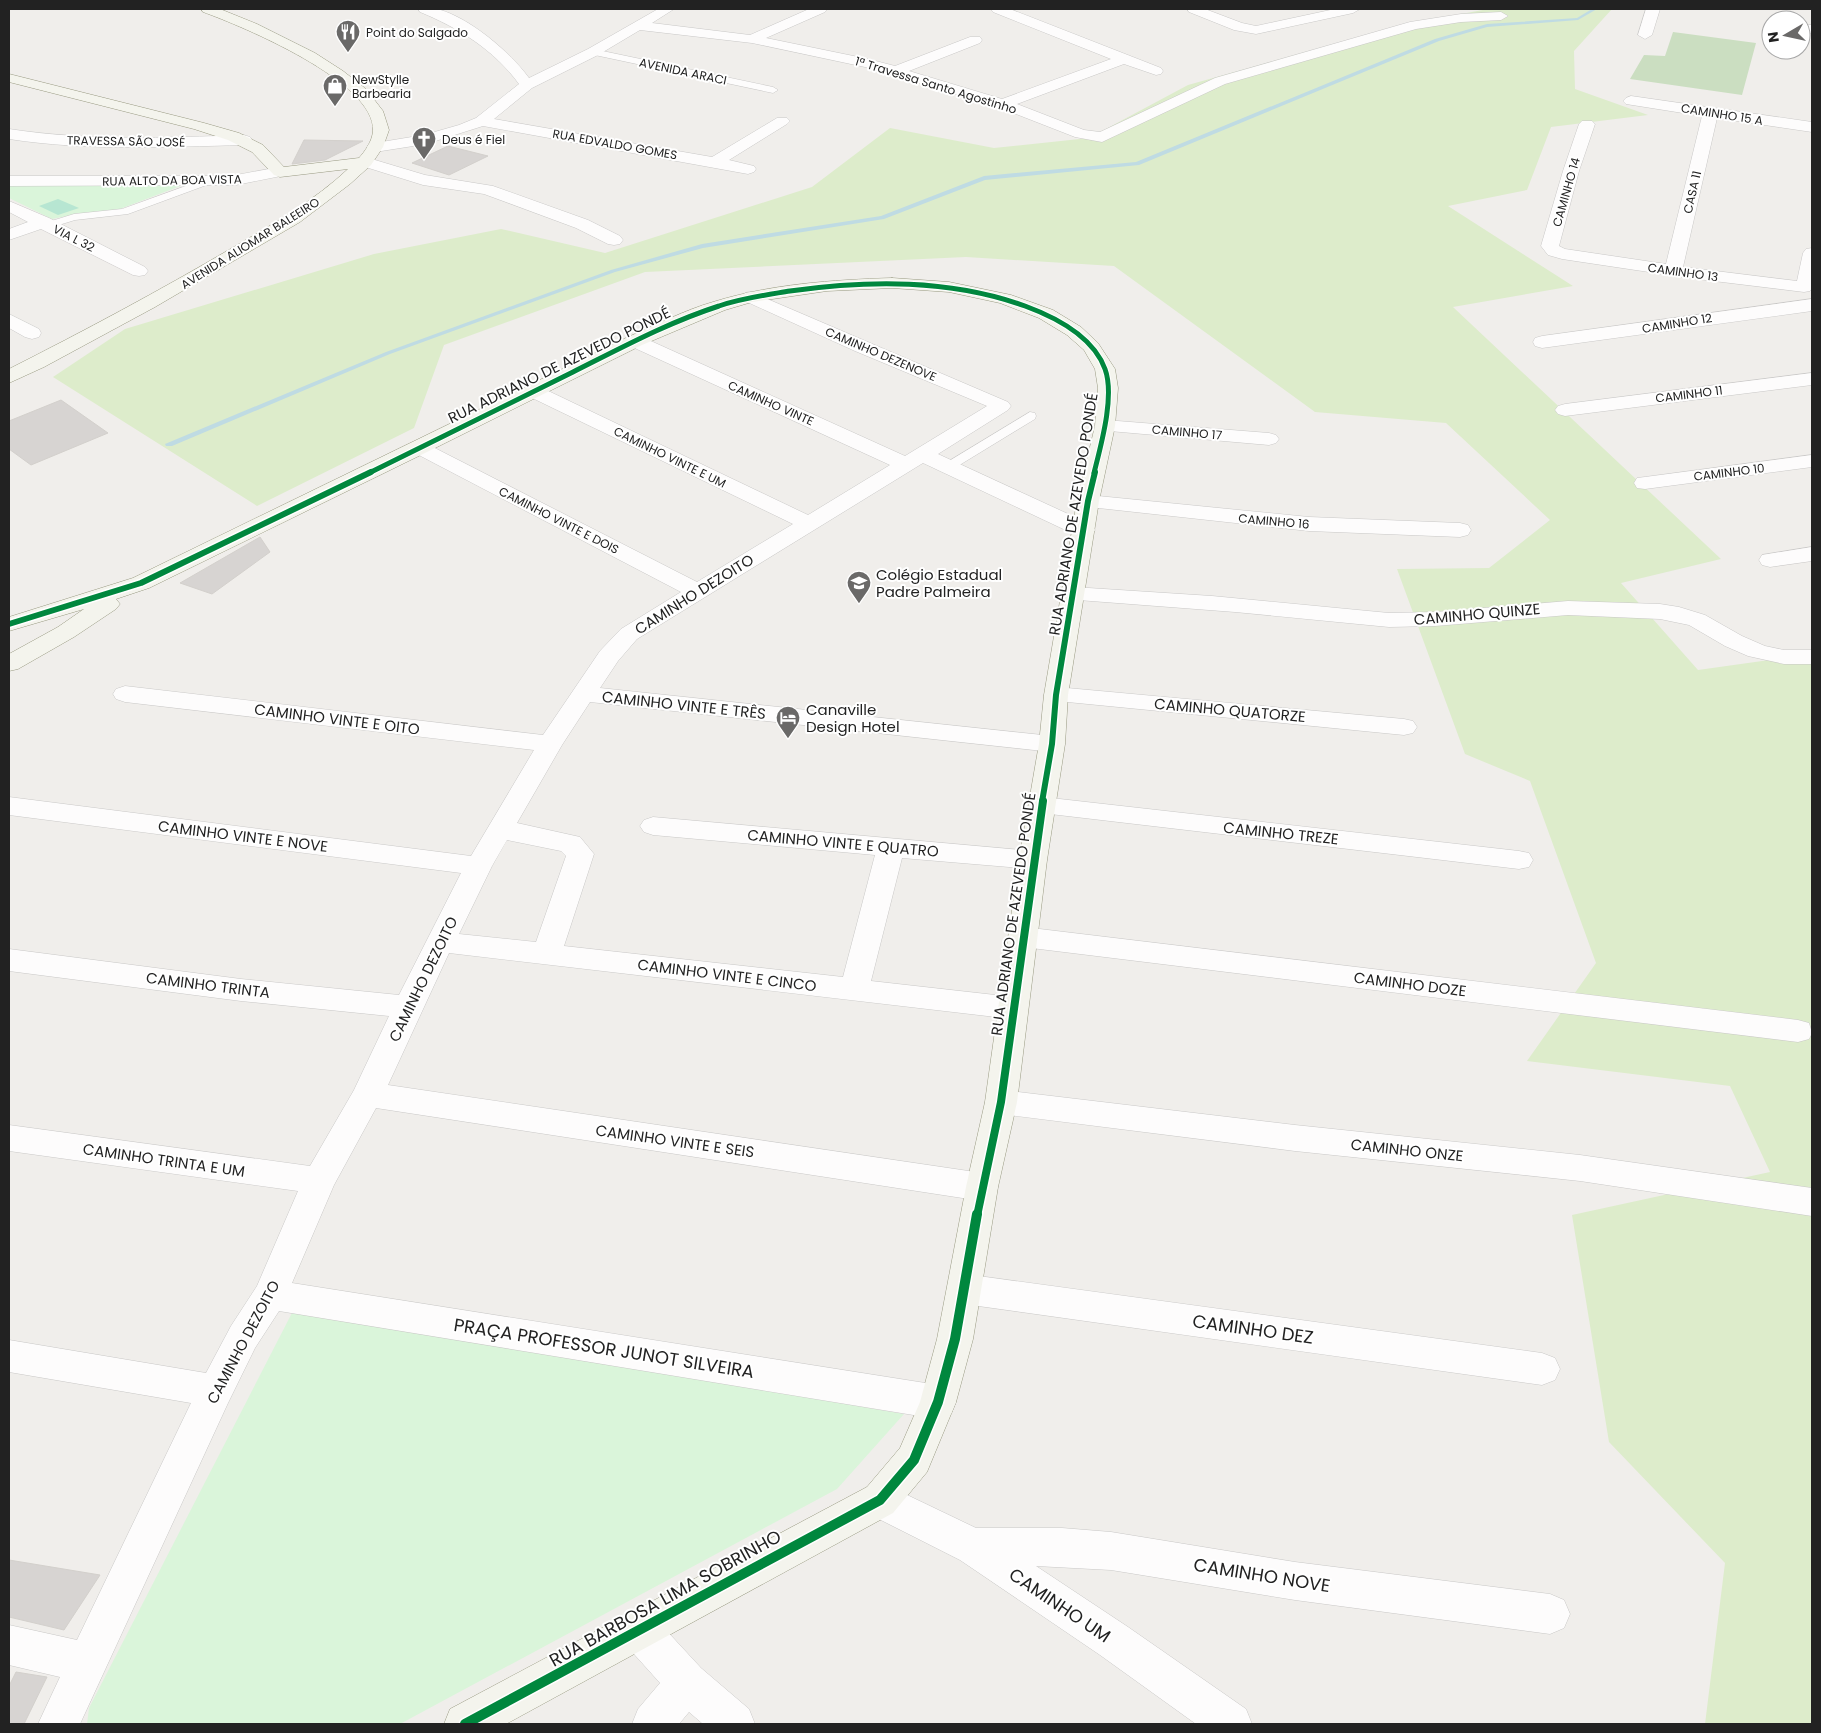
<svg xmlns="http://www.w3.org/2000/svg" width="1821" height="1733" font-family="Poppins,sans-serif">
<rect width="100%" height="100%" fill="#f0eeeb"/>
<path fill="#ddeccb" d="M1488,9H1612L1574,51L1575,89L1648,115L1551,127L1527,190L1448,206L1573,286L1453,307L1721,559L1621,583L1698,670L1812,654V1724H1705L1725,1563L1609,1442L1572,1215L1770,1172L1730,1086L1527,1061L1596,963L1530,781L1465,754L1397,569L1489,568L1550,520L1446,423L1315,412L1114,266L966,257L645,272L444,345L414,428L257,506L53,377L125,329L374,254L501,229L605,253L812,187L890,128L994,148L1089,138L1188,85L1402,25Z"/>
<path fill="#cbdec1" d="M1673,32L1756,43L1742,95L1630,79L1644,55L1665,56Z"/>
<path fill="#daf5da" d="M9,184H26L183,185L112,212L77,214L52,219L9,198Z
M295,1307L904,1414L837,1489L400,1724H87L89,1708Z"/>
<path fill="#b7e6d2" d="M58,199L79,208L58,215L39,206Z"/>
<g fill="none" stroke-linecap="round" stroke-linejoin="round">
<path fill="#bfdbe3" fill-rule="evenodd" d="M1592,9H1597L1578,20L1487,27L1439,41L1139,165L985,180L884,219L703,248L615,272L390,354L172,446H166L165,444L386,352L611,270L702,244L881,216L984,176L1136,162L1435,39L1487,24L1577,18Z"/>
</g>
<path fill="#d7d4d2" stroke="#d3d0cc" d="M304,140L363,141L325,160L292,164Z
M448,146L488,156L449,175L412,163Z
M61,400L108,433L31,465L9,449V421Z
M260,537L270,552L212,594L180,583Z
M9,1560L100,1575L64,1630L9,1617Z
M16,1672L47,1677L24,1724H9V1686Z"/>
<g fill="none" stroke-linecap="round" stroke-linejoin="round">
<defs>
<path id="lane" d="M593,49L773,87L778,90L773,93L590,54V50Z
M208,178L213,181L212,183L128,214L75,220L49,228L44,225L45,223L74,214L122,209Z
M1030,412L1035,413L1036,416L1035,419L953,469L948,470L941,466Z"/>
<path id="street" d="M418,9C424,9 432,8 437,9C469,17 510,52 529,78L588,49L658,9H674L652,23L750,35L809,9H827L825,12L766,38L868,59L895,66L970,37H980L982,40L980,43L909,71L1002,99L1111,59L993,12L991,9H1010L1161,68L1163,71L1161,74L1156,75L1124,64L1017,104L1084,130L1100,132L1215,78L1410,22L1461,14L1501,12L1508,16L1501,20L1461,22L1416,29L1225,84L1102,142L1075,137L998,107L865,67L752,43L640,30L598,55L532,88L494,119L712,157L777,118H787L790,121L787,124L729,160L754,166L756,169L754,172L748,174L483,126L426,144L375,152L369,150L367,147L369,144L424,135L459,125L476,118L519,84C494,50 459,28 420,12Z
M1187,9H1205L1242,23L1256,26L1335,9H1360L1353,13L1256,34L1234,30L1189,12Z
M1646,9H1660L1652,35L1645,39L1638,35Z
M1801,24L1812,25V33L1801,32Z
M1631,96L1812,122V132L1717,118L1683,267L1797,281L1803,253L1806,249L1812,248V288L1810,291L1804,292L1689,278L1562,259L1548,255L1541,246L1563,171L1579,124L1582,121H1592L1595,124L1579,171L1559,246L1565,249L1666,264L1702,116L1626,104L1623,101L1626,98Z
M9,129C87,141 165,138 244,135L250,137L252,140L250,143L244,145C165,147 87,151 9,139Z
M365,157L425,175L493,186L588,220L620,236L623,240L620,244L614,245L608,244L576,228L484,194L423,185L359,165L357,162L359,159Z
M280,167L286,169L288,172L286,175L236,185L9,186V176H208L236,175Z
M9,201L49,218L145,267L148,271L145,275L139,276L133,275L41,229L9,240V229L28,222L9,212Z
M751,292L1008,402L1011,406L1008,410L938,454L1092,525L1095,530L1092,535L1084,537L1076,535L923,463L637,639L618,661L600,688L1052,736L1061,738L1065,744L1061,750L1052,752L590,702L562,745L517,823L580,837L594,854L564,946L843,977L875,855L653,835L644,832L640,826L644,820L653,817L1033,851L1043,853L1047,860L1043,867L1033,869L902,858L871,981L1013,997L1024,1000L1028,1008L1024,1016L1013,1019L449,953L388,1085L982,1173L994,1177L998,1187L994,1197L982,1201L376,1108L334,1185L292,1283L938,1385L951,1390L956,1402L951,1414L938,1419L279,1311L255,1348L228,1403L80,1724H38L60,1677L9,1665V1625L77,1640L191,1403L9,1372V1340L206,1373L231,1326L257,1286L298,1191L9,1151V1125L310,1166L354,1090L389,1016L241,1001L9,971V949L241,979L399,995L461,873L9,815V797L471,856L534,750L125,702L116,699L113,694L116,689L125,686L543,735L600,651L621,629L681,592L413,452L410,448L413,444L420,442L427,444L697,582L793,524L526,395L523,391L526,387L533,385L540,387L808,515L890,465L628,345L626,341L628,337L635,335L642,337L905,456L987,406L855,351L745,301L742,297L745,293ZM507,840L561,851L566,856L536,942L459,934L492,866Z
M1812,299V311L1542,348L1535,346L1533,342L1535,338L1542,336Z
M9,314L39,329L41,333L39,337L32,339L25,337L9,328Z
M1812,373V385L1565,416L1558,414L1555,410L1558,406L1565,404Z
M1105,420L1269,433L1276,435L1279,439L1276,443L1269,445L1098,430L1095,426L1098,422Z
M1812,455V467L1645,489L1637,488L1634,483L1637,478L1645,477Z
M1088,495L1309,517L1460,523L1468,525L1471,530L1468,535L1460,537L1309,531L1080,506L1077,501L1080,496Z
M1812,547V561L1770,567L1762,565L1759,560L1762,555Z
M1073,587L1212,596L1389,613L1435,612L1568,601L1660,604L1679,607L1705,615L1742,636L1765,646L1784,650H1812V664H1784L1748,656L1725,646L1689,625L1660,619L1568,615L1435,626L1389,627L1235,612L1065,599L1061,594L1065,589Z
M1056,687L1404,719L1413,721L1417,727L1413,733L1404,735L1047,700L1044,695L1047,690Z
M1042,797L1519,851L1529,853L1533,860L1529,867L1519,869L1033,812L1029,806L1033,800Z
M1023,927L1798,1020L1809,1023L1812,1033L1809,1039L1798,1042L1023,947L1013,944L1009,937L1013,930Z
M1001,1090L1295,1125L1580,1155L1812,1188V1216L1580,1181L1295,1151L1001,1114L990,1111L985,1102L990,1093Z
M964,1274L1542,1353L1555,1358L1560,1369L1555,1380L1542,1385L964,1304L952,1300L947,1289L952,1278Z
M880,1482L976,1528H1062L1111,1532L1295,1562L1550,1594L1564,1600L1570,1614L1564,1628L1550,1634L1295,1600L1111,1570L1036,1566L1128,1627L1246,1709L1252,1724H1196L1100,1655L960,1560L867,1513L861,1500L867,1487Z
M639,1610L653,1616L701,1668L749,1709L755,1724H703L689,1712L679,1724H632L638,1709L660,1683L625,1644L619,1630L625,1616Z"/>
<path id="secondary" d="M201,9H220L257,24L315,53L343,71L366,89L383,111L389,130L383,147L371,165L350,184L300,222L155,307L44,367L9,383V369C84,331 159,291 232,248C273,224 314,201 348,169L280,177L274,175L252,152L228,140L194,129L9,82V74L204,123L239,133L263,145L284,167L359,158C365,151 372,142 373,131C376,82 242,26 203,12Z
M892,278L949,282L1011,295L1053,310L1081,327L1098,343L1115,369L1118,388L1115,426L1099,501L1068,695L1065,744L1047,860L1017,1102L998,1187L973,1339L956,1402L927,1472L893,1513L506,1724H444L450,1709L867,1487L900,1448L920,1402L937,1339L966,1187L985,1102L1019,860L1039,744L1044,695L1077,501L1095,426L1098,388L1095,369L1084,350L1067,335L1039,318L1000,303L949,292L892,288L827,291L752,302L725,310L642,345L427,452L149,588L116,599L120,604L116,609L74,637L18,669L9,671V654L58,627L84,609L9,631V617L133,578L628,337C656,325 685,310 713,302C771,284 832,280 892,278Z"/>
</defs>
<use href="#lane" stroke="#c9c8c7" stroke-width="1"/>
<use href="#street" stroke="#c9c8c7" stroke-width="1"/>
<use href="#secondary" stroke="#999a82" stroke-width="1"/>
<use href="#lane" fill="#fdfcfc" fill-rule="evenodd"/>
<use href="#street" fill="#fdfcfc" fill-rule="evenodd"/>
<use href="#secondary" fill="#f4f4ed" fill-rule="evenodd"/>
<defs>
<path id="cycleway-far3" d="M369,473C437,440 505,406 573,372C621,348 669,322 719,306C742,298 766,295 790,291C869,280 950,279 1025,306C1055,317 1093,336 1105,369C1115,396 1101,445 1094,473"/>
<path id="cycleway-far2" d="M9,624L141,583L371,472
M1042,802L1052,744L1056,695L1088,501L1095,472"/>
<path id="cycleway-far1" d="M977,1216L1001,1102L1043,801"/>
<path id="cycleway" d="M465,1724L880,1500L914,1460L938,1402L955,1339L977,1214"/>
</defs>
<use href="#cycleway-far3" stroke="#fff" stroke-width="7"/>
<use href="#cycleway-far2" stroke="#fff" stroke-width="9"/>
<use href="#cycleway-far1" stroke="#fff" stroke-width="11"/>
<use href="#cycleway" stroke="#fff" stroke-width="13"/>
<use href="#cycleway-far3" stroke="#00873e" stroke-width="5"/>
<use href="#cycleway-far2" stroke="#00873e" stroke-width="6"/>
<use href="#cycleway-far1" stroke="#00873e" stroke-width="8"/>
<use href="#cycleway" stroke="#00873e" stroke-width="10"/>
</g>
<defs>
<symbol id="restaurant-pin" viewBox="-11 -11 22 30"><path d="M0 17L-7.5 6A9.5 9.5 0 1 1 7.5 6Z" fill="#6a6968" stroke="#fff"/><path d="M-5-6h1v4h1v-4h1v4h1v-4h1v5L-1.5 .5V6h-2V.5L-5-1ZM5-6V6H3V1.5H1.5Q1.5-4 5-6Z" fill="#fff"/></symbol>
<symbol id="shop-pin" viewBox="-11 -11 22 30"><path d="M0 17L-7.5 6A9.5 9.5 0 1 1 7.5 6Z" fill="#6a6968" stroke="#fff"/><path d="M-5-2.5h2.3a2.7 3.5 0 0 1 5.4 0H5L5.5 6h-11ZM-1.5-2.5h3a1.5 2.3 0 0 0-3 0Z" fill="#fff"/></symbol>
<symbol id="church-pin" viewBox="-11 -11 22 30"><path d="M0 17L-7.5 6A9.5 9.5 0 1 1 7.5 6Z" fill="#6a6968" stroke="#fff"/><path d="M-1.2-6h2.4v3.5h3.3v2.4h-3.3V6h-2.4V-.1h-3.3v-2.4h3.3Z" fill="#fff"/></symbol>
<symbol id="school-pin" viewBox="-11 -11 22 30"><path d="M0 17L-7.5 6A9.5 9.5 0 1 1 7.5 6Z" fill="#6a6968" stroke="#fff"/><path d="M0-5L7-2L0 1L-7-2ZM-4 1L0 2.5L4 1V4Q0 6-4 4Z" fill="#fff"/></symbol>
<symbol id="hotel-pin" viewBox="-11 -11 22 30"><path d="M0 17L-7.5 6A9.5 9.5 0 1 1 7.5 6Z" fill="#6a6968" stroke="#fff"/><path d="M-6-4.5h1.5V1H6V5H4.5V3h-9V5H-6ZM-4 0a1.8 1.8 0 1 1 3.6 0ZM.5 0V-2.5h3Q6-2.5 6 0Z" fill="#fff"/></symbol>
</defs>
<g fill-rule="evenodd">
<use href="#restaurant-pin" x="334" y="18" width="28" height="38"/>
<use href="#shop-pin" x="321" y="72" width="28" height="38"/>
<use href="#church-pin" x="410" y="125" width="28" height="38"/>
<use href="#school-pin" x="845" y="569" width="28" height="38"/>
<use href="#hotel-pin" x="774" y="704" width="28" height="38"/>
</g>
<g text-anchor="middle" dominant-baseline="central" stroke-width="4" stroke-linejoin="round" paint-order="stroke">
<g font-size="12" fill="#222" stroke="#fff" text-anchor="start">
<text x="366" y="32">Point do Salgado</text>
<text x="352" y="79">NewStylle<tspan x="352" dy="14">Barbearia</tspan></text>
<text x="442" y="139">Deus é Fiel</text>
</g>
<g font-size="12" fill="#222" stroke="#fff">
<text transform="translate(683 71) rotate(12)">AVENIDA ARACI</text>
<text transform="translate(936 85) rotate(17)">1ª Travessa Santo Agostinho</text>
<text transform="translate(1722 114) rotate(9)">CAMINHO 15 A</text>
<text transform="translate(126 141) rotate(1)">TRAVESSA SÃO JOSÉ</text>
<text transform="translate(615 144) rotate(10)">RUA EDVALDO GOMES</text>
<text transform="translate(172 180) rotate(-1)">RUA ALTO DA BOA VISTA</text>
<text transform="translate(1566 192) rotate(-74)">CAMINHO 14</text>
<text transform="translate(1692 192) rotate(-77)">CASA 11</text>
<text transform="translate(74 238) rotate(27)">VIA L 32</text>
<text transform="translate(250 243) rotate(-32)">AVENIDA ALIOMAR BALEEIRO</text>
<text transform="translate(1683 272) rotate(8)">CAMINHO 13</text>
<text transform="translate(1677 323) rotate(-9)">CAMINHO 12</text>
<text transform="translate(881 354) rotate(23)">CAMINHO DEZENOVE</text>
<text transform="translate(1689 394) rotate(-7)">CAMINHO 11</text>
<text transform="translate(771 403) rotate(24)">CAMINHO VINTE</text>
<text transform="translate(1187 432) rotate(5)">CAMINHO 17</text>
<text transform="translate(670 457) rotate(26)">CAMINHO VINTE E UM</text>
<text transform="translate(1729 472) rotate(-7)">CAMINHO 10</text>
<text transform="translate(559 520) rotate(27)">CAMINHO VINTE E DOIS</text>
<text transform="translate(1274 521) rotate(5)">CAMINHO 16</text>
</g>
<g font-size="15" fill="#222" stroke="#fff">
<text transform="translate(559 365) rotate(-26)">RUA ADRIANO DE AZEVEDO PONDÉ</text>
<text transform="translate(1073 514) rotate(-81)">RUA ADRIANO DE AZEVEDO PONDÉ</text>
<text transform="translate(694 594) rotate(-32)">CAMINHO DEZOITO</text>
<text transform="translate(1477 614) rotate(-5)">CAMINHO QUINZE</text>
<text transform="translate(684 705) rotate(6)">CAMINHO VINTE E TRÊS</text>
<text transform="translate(1230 710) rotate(5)">CAMINHO QUATORZE</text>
<text transform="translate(337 719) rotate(7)">CAMINHO VINTE E OITO</text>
<text transform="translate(1281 833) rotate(6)">CAMINHO TREZE</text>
<text transform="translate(243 836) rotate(7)">CAMINHO VINTE E NOVE</text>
<text transform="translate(843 843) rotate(5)">CAMINHO VINTE E QUATRO</text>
<text transform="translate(1013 914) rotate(-82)">RUA ADRIANO DE AZEVEDO PONDÉ</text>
<text transform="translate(727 975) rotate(7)">CAMINHO VINTE E CINCO</text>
<text transform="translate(423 979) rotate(-64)">CAMINHO DEZOITO</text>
<text transform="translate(1410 984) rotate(7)">CAMINHO DOZE</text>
<text transform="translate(208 985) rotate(7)">CAMINHO TRINTA</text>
<text transform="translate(675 1141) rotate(8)">CAMINHO VINTE E SEIS</text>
<text transform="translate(1407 1150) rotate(6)">CAMINHO ONZE</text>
<text transform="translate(164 1160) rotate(8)">CAMINHO TRINTA E UM</text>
<text transform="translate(243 1342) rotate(-62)">CAMINHO DEZOITO</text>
</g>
<g font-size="15" fill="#222" stroke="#fff" text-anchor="start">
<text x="876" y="574">Colégio Estadual<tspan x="876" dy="17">Padre Palmeira</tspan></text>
<text x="806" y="709">Canaville<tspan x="806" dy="17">Design Hotel</tspan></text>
</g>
<g font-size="18" fill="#222" stroke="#fff">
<text transform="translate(1253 1329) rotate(8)">CAMINHO DEZ</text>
<text transform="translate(604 1348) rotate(9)">PRAÇA PROFESSOR JUNOT SILVEIRA</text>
<text transform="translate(1262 1575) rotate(9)">CAMINHO NOVE</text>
<text transform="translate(665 1598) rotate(-29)">RUA BARBOSA LIMA SOBRINHO</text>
<text transform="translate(1060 1605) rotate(34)">CAMINHO UM</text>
</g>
</g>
<rect width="1821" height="1733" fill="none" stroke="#222222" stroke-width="20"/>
<g transform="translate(1786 35) rotate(261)"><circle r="24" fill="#ffffff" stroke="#a7a7a7"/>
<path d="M0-4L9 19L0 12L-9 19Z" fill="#6a6968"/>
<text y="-8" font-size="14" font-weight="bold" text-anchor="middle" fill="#222222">N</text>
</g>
</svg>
